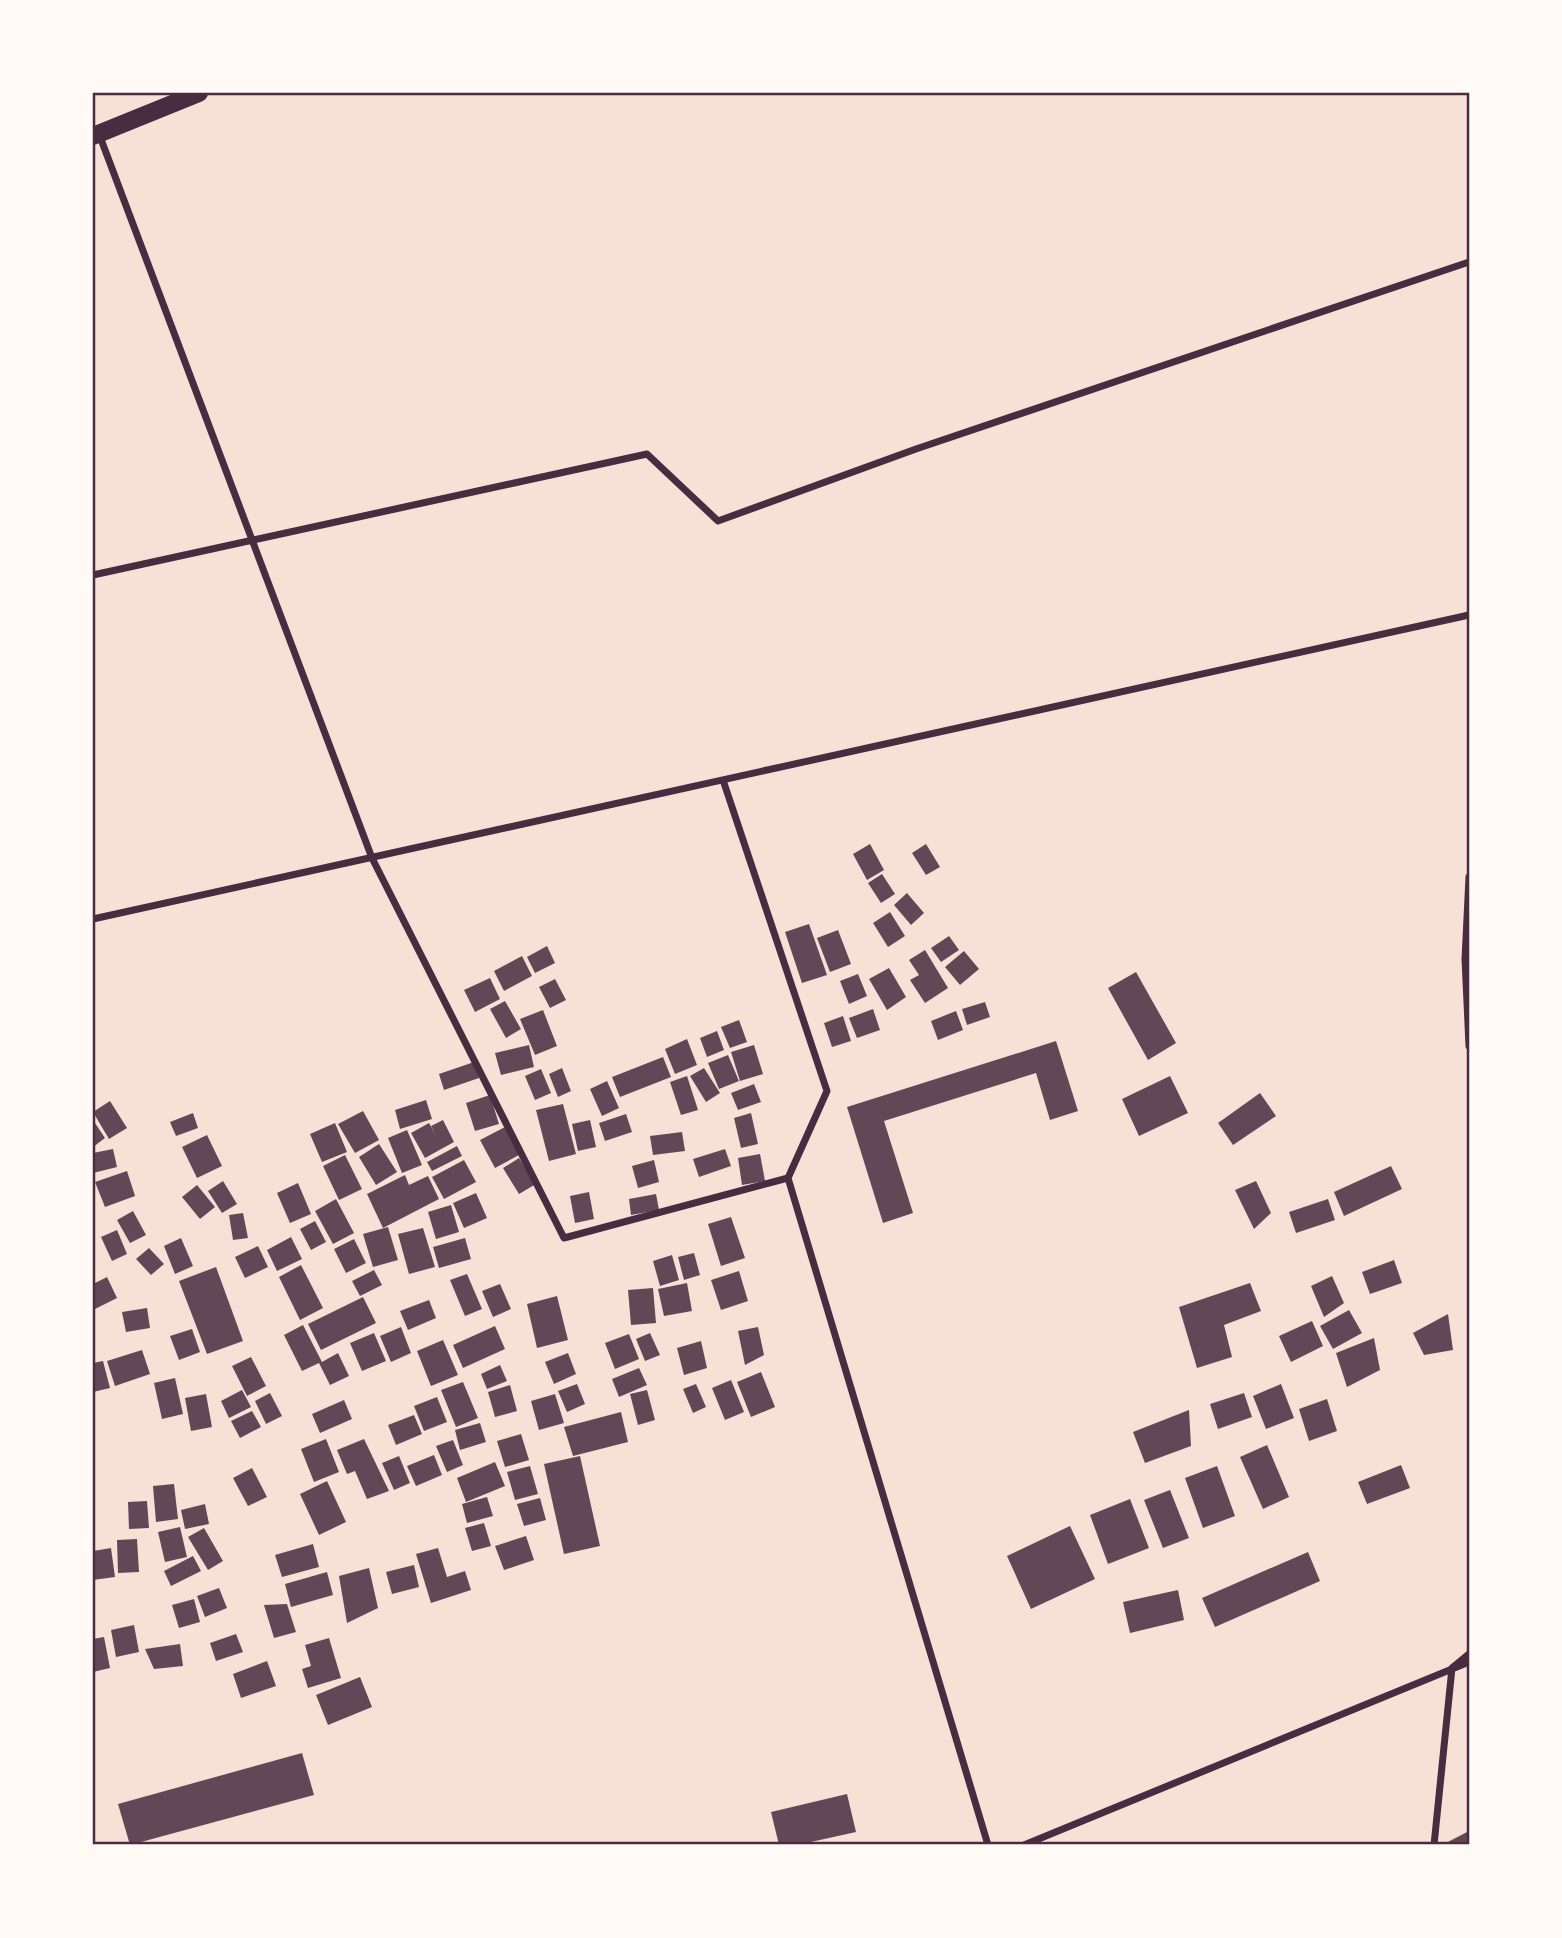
<svg xmlns="http://www.w3.org/2000/svg" width="1562" height="1938" font-family="'Titillium Web',sans-serif">
<rect width="100%" height="100%" fill="#f7e1d7"/>
<path fill="#644757" d="M870,844L884,870L867,880L853,854Z
M926,844L940,867L926,875L912,853Z
M882,874L895,894L881,903L868,883Z
M907,893L924,913L911,925L894,905Z
M890,912L905,936L888,947L873,923Z
M809,924L827,975L802,983L785,932Z
M838,930L851,964L830,972L817,938Z
M949,936L959,950L941,962L931,948Z
M547,946L555,963L535,973L527,957Z
M925,950L948,988L925,1003L910,980L919,975L909,960Z
M964,951L979,969L960,985L945,967Z
M522,956L532,976L504,991L494,971Z
M889,968L906,997L887,1010L869,979Z
M1136,972L1176,1043L1148,1060L1108,988Z
M858,974L867,996L849,1004L840,981Z
M490,978L500,999L475,1012L464,990Z
M555,979L566,1000L550,1008L539,987Z
M505,1001L521,1029L506,1038L490,1009Z
M985,1002L990,1017L967,1025L962,1009Z
M873,1009L880,1030L857,1038L849,1018Z
M543,1010L557,1046L535,1055L520,1019Z
M956,1011L963,1030L938,1040L931,1021Z
M843,1016L851,1041L832,1047L824,1023Z
M739,1020L747,1042L730,1048L721,1027Z
M717,1031L724,1050L707,1057L700,1038Z
M687,1039L697,1065L675,1074L665,1049Z
M1056,1041L1078,1111L1050,1120L1036,1073L884,1121L913,1213L883,1223L847,1107Z
M529,1045L534,1067L501,1075L495,1053Z
M754,1045L763,1074L740,1081L731,1052Z
M728,1055L739,1081L719,1089L708,1063Z
M663,1057L671,1077L620,1097L612,1077Z
M474,1062L479,1078L444,1090L439,1074Z
M562,1068L571,1091L558,1097L549,1074Z
M704,1068L720,1093L706,1102L690,1076Z
M541,1069L551,1093L535,1100L525,1076Z
M687,1076L698,1110L681,1115L670,1082Z
M1170,1076L1188,1113L1139,1136L1122,1099Z
M607,1081L619,1108L602,1116L590,1089Z
M754,1084L761,1102L738,1110L731,1093Z
M1260,1093L1276,1116L1233,1145L1218,1123Z
M490,1095L499,1124L475,1131L466,1103Z
M426,1100L432,1119L400,1129L395,1110Z
M110,1101L127,1128L109,1139L93,1112Z
M563,1104L576,1154L549,1161L536,1110Z
M363,1111L379,1140L355,1153L338,1124Z
M193,1113L198,1128L176,1136L170,1122Z
M751,1113L758,1144L741,1148L734,1118Z
M626,1114L632,1132L605,1141L599,1123Z
M93,1120L105,1138L93,1147Z
M443,1120L454,1142L425,1158L411,1133L429,1123L436,1136L431,1126Z
M590,1120L596,1147L578,1151L572,1124Z
M335,1123L347,1152L322,1162L310,1134Z
M505,1127L519,1155L495,1168L480,1140Z
M407,1130L422,1165L402,1173L388,1138Z
M682,1132L685,1151L653,1155L650,1136Z
M207,1135L222,1166L197,1178L182,1147Z
M379,1144L397,1172L376,1185L359,1157Z
M457,1146L462,1156L432,1171L427,1162Z
M113,1149L117,1167L93,1173V1153Z
M725,1149L731,1166L699,1177L693,1159Z
M760,1154L765,1181L742,1185L738,1158Z
M345,1155L362,1189L339,1200L323,1166Z
M519,1158L536,1184L519,1194L503,1168Z
M464,1160L476,1182L444,1199L432,1177Z
M654,1160L659,1182L638,1188L632,1166Z
M1391,1166L1402,1189L1344,1216L1334,1192Z
M127,1171L135,1196L105,1207L95,1182Z
M405,1175L409,1185L428,1176L439,1199L383,1228L367,1194Z
M223,1181L237,1204L222,1213L208,1191Z
M1256,1181L1271,1213L1254,1229L1235,1190Z
M298,1183L311,1214L290,1223L277,1193Z
M197,1185L215,1207L200,1219L182,1197Z
M589,1192L594,1219L575,1223L570,1196Z
M476,1193L487,1218L464,1228L453,1203Z
M656,1194L659,1210L631,1215L629,1199Z
M336,1199L354,1233L333,1244L315,1211Z
M1328,1199L1335,1220L1296,1233L1289,1212Z
M451,1205L459,1232L436,1239L428,1212Z
M133,1211L146,1235L130,1243L117,1220Z
M243,1213L248,1238L233,1240L229,1215Z
M731,1217L745,1258L721,1266L708,1224Z
M315,1221L326,1242L311,1250L300,1229Z
M388,1227L398,1260L373,1267L363,1234Z
M423,1228L435,1267L409,1274L398,1234Z
M117,1230L127,1254L112,1261L101,1237Z
M291,1237L302,1259L277,1271L267,1250Z
M181,1238L193,1266L175,1274L164,1246Z
M465,1238L471,1259L439,1268L433,1247Z
M354,1239L366,1263L346,1273L334,1249Z
M258,1246L268,1267L245,1278L235,1257Z
M149,1248L164,1264L151,1275L136,1259Z
M694,1253L700,1275L684,1280L678,1257Z
M672,1255L679,1280L660,1286L653,1261Z
M1394,1260L1402,1283L1370,1294L1362,1272Z
M301,1265L323,1308L300,1320L279,1277Z
M216,1267L243,1341L207,1354L179,1281Z
M374,1270L382,1285L360,1296L352,1281Z
M739,1271L748,1301L721,1310L711,1280Z
M467,1274L482,1309L465,1316L450,1280Z
M1332,1276L1344,1303L1324,1317L1311,1286Z
M107,1277L117,1298L93,1310V1284Z
M687,1283L692,1311L664,1316L658,1289Z
M1250,1283L1261,1311L1224,1325L1232,1357L1197,1368L1179,1307Z
M500,1284L511,1309L493,1317L482,1291Z
M653,1288L656,1323L631,1325L628,1290Z
M557,1296L568,1340L537,1348L527,1304Z
M363,1297L376,1323L321,1350L308,1324Z
M429,1300L436,1318L408,1330L400,1311Z
M147,1308L150,1328L126,1332L122,1312Z
M1349,1310L1362,1333L1333,1349L1320,1326Z
M1448,1314L1453,1350L1424,1355L1413,1333Z
M1312,1321L1323,1346L1291,1362L1279,1336Z
M303,1325L322,1362L338,1353L349,1376L330,1385L319,1363L302,1371L284,1335Z
M495,1326L505,1349L463,1368L453,1345Z
M401,1327L411,1353L391,1362L380,1336Z
M758,1327L764,1355L745,1365L738,1331Z
M192,1329L200,1352L179,1360L170,1336Z
M374,1333L386,1361L362,1371L350,1343Z
M650,1333L660,1355L645,1361L636,1339Z
M629,1334L639,1359L615,1369L605,1343Z
M1374,1338L1380,1370L1347,1387L1336,1353Z
M443,1340L458,1375L431,1386L417,1351Z
M701,1341L707,1368L684,1375L677,1348Z
M142,1350L150,1374L115,1386L107,1361Z
M568,1353L576,1374L554,1384L545,1362Z
M251,1357L266,1386L247,1396L232,1366Z
M103,1361L110,1388L93,1392V1363Z
M500,1365L507,1381L487,1389L481,1374Z
M639,1368L647,1385L619,1397L612,1379Z
M761,1372L775,1407L751,1417L737,1382Z
M175,1378L183,1414L162,1419L154,1383Z
M731,1380L744,1412L725,1420L712,1388Z
M463,1382L478,1418L456,1427L441,1390Z
M577,1384L585,1404L567,1412L558,1391Z
M696,1384L706,1407L693,1413L683,1389Z
M1281,1384L1294,1418L1266,1429L1253,1396Z
M510,1385L517,1411L495,1417L488,1392Z
M242,1390L251,1407L229,1418L221,1401Z
M647,1390L655,1420L638,1425L630,1394Z
M270,1393L282,1416L266,1424L255,1401Z
M1244,1393L1252,1417L1218,1429L1210,1404Z
M206,1394L212,1427L191,1431L185,1398Z
M555,1394L564,1423L539,1430L531,1401Z
M437,1397L447,1422L424,1431L414,1406Z
M1327,1399L1337,1431L1309,1441L1299,1409Z
M344,1400L352,1419L320,1433L312,1414Z
M1189,1410L1191,1446L1145,1463L1133,1432Z
M252,1411L261,1427L240,1438L231,1421Z
M621,1412L628,1442L573,1456L564,1427Z
M414,1415L422,1434L396,1445L388,1425Z
M480,1423L486,1442L460,1450L455,1430Z
M521,1434L529,1460L505,1467L497,1441Z
M326,1439L339,1472L314,1482L301,1449Z
M364,1439L389,1491L367,1499L355,1471L347,1474L337,1450Z
M453,1440L463,1465L447,1472L436,1446Z
M1267,1445L1289,1497L1263,1509L1240,1457Z
M434,1455L442,1475L416,1486L407,1466Z
M399,1456L410,1483L394,1490L382,1463Z
M580,1456L600,1546L564,1554L544,1464Z
M495,1462L505,1486L466,1502L457,1478Z
M1401,1465L1410,1488L1367,1504L1358,1482Z
M530,1466L538,1494L515,1500L507,1472Z
M1217,1466L1235,1516L1203,1528L1185,1478Z
M252,1468L267,1497L248,1506L233,1478Z
M327,1481L346,1522L319,1535L300,1494Z
M174,1484L178,1519L156,1522L153,1486Z
M1170,1490L1189,1538L1163,1548L1144,1500Z
M487,1497L493,1516L467,1523L462,1504Z
M540,1498L546,1520L524,1526L517,1504Z
M1130,1499L1149,1548L1108,1564L1090,1515Z
M147,1501L149,1528L129,1529L128,1502Z
M205,1504L209,1524L185,1529L181,1510Z
M484,1523L491,1546L472,1551L465,1528Z
M1070,1526L1095,1579L1031,1609L1007,1556Z
M180,1527L187,1557L165,1562L158,1532Z
M204,1528L223,1561L208,1570L188,1537Z
M526,1536L534,1560L504,1570L495,1546Z
M137,1539L139,1572L118,1573L117,1540Z
M313,1544L319,1567L282,1577L275,1555Z
M111,1548L115,1577L93,1580V1551Z
M438,1548L447,1577L465,1571L471,1590L431,1603L416,1554Z
M1308,1552L1320,1581L1215,1627L1202,1598Z
M193,1556L201,1571L171,1586L164,1571Z
M414,1565L419,1587L392,1594L386,1572Z
M369,1568L378,1608L347,1623L339,1576Z
M327,1572L333,1595L291,1607L285,1584Z
M219,1588L227,1608L205,1617L197,1596Z
M1178,1590L1184,1620L1130,1633L1123,1602Z
M194,1599L200,1622L179,1628L172,1605Z
M287,1604L296,1632L274,1638L264,1605Z
M134,1625L139,1652L116,1657L111,1630Z
M236,1634L243,1652L216,1661L210,1643Z
M104,1637L110,1668L93,1672V1639Z
M329,1638L341,1678L308,1688L302,1669L311,1666L305,1645Z
M180,1644L183,1666L154,1669L145,1649Z
M267,1661L276,1686L241,1698L233,1674Z
M360,1677L372,1707L328,1725L316,1695Z
M302,1753L314,1795L130,1845L118,1804Z
M847,1794L856,1832L797,1845H779L771,1812Z
M1469,1831V1845H1442Z"/>
<g fill="none" stroke-linecap="round" stroke-linejoin="round">
<path stroke="#4a2c40" stroke-width="7" d="M99,134L372,858L564,1238L788,1178
M93,575L647,454L718,521L916,449L1469,262
M723,780L827,1091L788,1178L988,1845
M1469,877L1465,959L1469,1046
M93,919L1469,615
M1024,1845L1469,1662
M1434,1845L1452,1668L1469,1654"/>
<path stroke="#4a2c40" stroke-width="18" d="M93,136L199,93"/>
</g>
<rect width="1562" height="1938" fill="none" stroke="#fffaf5" stroke-width="189"/>
<rect x="94" y="94" width="1374" height="1749" fill="none" stroke="#4a2c40" stroke-width="2.5"/>
</svg>
